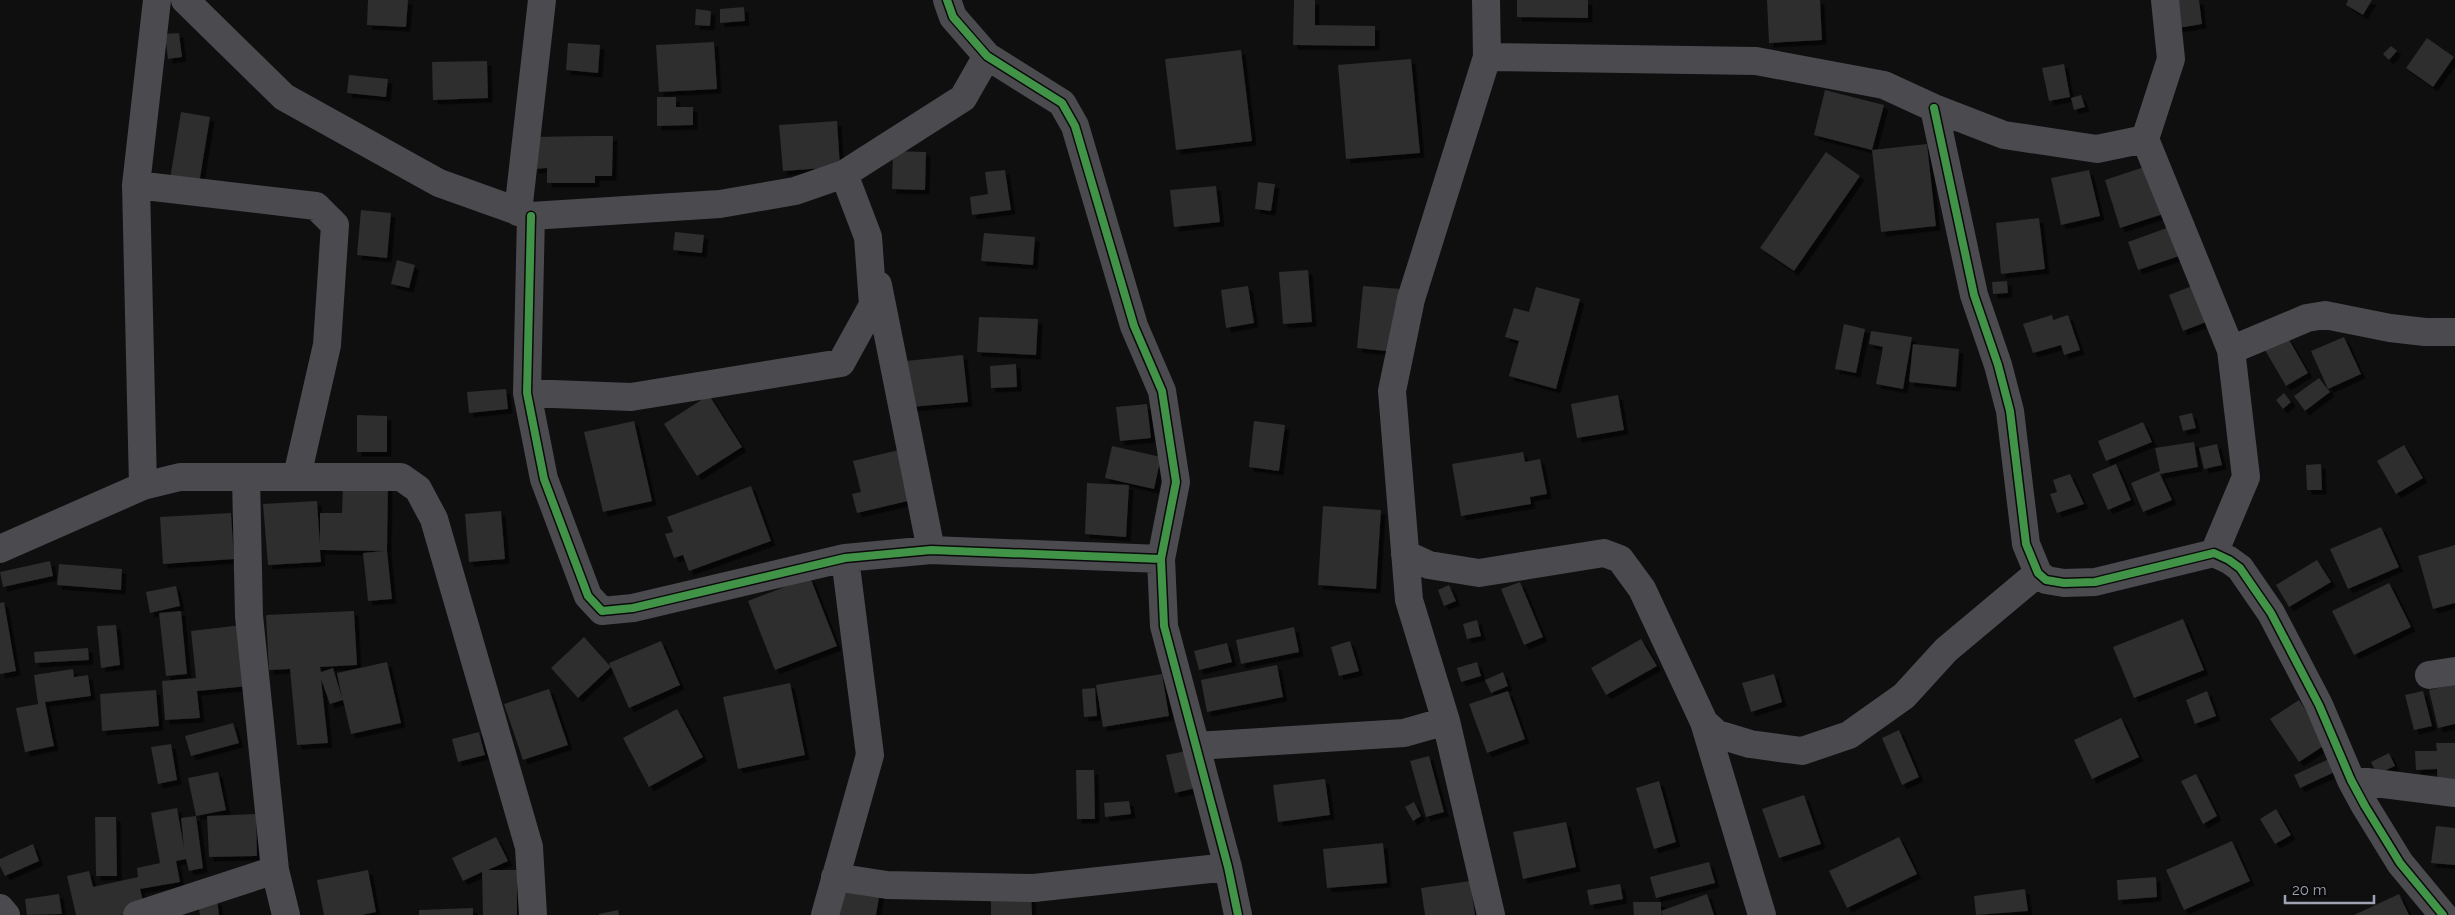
<svg xmlns="http://www.w3.org/2000/svg" width="2455" height="915" font-family="Raleway,sans-serif">
<defs>
<filter id="shadow"><feDropShadow dx="4.5" dy="4.5" stdDeviation="0" flood-color="#0009"/></filter>
</defs>
<rect width="100%" height="100%" fill="#0f0f10"/>
<path fill="#2d2d2f" filter="url(#shadow)" d="M368,0H408L406,27L367,25Z
M1294,0H1315V25L1375,26V46L1293,45Z
M1517,0H1588V18L1517,17Z
M1767,0H1820L1822,40L1769,43Z
M2174,0H2199L2202,24L2178,28Z
M2348,0H2372L2363,15L2346,5Z
M744,7L745,21L720,23V9Z
M696,9L711,11L710,26L695,25Z
M179,33L182,57L168,59L165,34Z
M2427,38L2454,57L2433,87L2406,68Z
M714,42L717,89L659,92L656,45Z
M568,43L600,45L598,73L566,70Z
M2391,46L2397,51L2389,60L2383,54Z
M1241,50L1252,141L1176,150L1165,59Z
M1411,59L1420,153L1346,159L1338,65Z
M487,61L488,98L433,100L432,62Z
M2064,64L2070,97L2049,101L2042,68Z
M349,75L388,79L386,97L347,93Z
M1825,90L1884,105L1872,150L1814,135Z
M2081,95L2085,107L2074,110L2071,98Z
M657,97H676V107H693V125L657,126Z
M181,112L210,117L198,190L169,185Z
M837,121L840,167L783,171L779,125Z
M589,136H613L612,176H595V183H547V168L534,169L535,137Z
M1927,144L1936,226L1881,232L1872,150Z
M893,151L926,152L925,190L892,189Z
M1826,152L1860,176L1794,271L1760,248Z
M2147,166L2163,214L2120,228L2105,180Z
M1005,170L1011,210L972,215L970,197L988,194L985,172Z
M2089,170L2100,216L2061,225L2051,178Z
M1258,182L1275,184L1271,211L1255,209Z
M1216,186L1220,222L1174,227L1170,190Z
M361,210L391,213L387,258L357,255Z
M2039,218L2045,269L2001,274L1996,223Z
M2175,225L2185,254L2138,270L2128,242Z
M675,232L704,235L702,253L673,250Z
M984,233L1035,237L1033,265L981,261Z
M397,260L415,265L409,288L391,284Z
M1308,270L1312,322L1283,324L1279,272Z
M2007,281L2008,293L1993,294L1992,282Z
M1248,286L1254,323L1226,328L1221,290Z
M1363,286L1401,289L1395,352L1357,348Z
M2192,286L2206,322L2183,331L2169,295Z
M1536,287L1580,299L1556,389L1509,376L1519,341L1505,337L1514,308L1529,312Z
M2052,315L2053,320L2068,315L2080,350L2064,355L2061,345L2033,353L2023,324Z
M979,317L1038,319L1036,355L977,352Z
M1844,324L1865,329L1856,373L1835,369Z
M1871,331L1912,337L1903,389L1876,384L1883,347L1869,344Z
M2344,337L2361,374L2328,389L2311,351Z
M2288,338L2308,373L2286,386L2265,350Z
M1913,344L1959,349L1956,387L1909,382Z
M963,355L968,402L910,407L906,361Z
M1016,364L1017,387L991,388L990,366Z
M2319,378L2330,392L2305,411L2294,396Z
M506,389L508,409L469,413L467,392Z
M2284,393L2291,402L2283,409L2276,400Z
M709,395L742,447L697,476L664,424Z
M1618,395L1624,430L1577,438L1571,404Z
M1147,404L1151,438L1120,441L1116,407Z
M2192,413L2196,428L2183,431L2179,416Z
M357,415L387,416V452H357Z
M634,421L652,501L603,512L584,432Z
M1254,421L1285,425L1279,471L1249,467Z
M2143,422L2152,442L2106,461L2098,441Z
M2194,442L2198,467L2160,474L2172,500L2143,512L2131,483L2160,471L2155,448Z
M2217,444L2222,465L2204,469L2199,448Z
M2404,445L2423,478L2396,494L2377,461Z
M1112,446L1161,457L1154,489L1105,478Z
M907,448L912,500L857,513L852,494L861,492L853,461Z
M1523,452L1525,462L1540,459L1547,494L1530,497L1531,504L1461,516L1452,464Z
M2116,464L2131,500L2108,510L2092,474Z
M2321,464L2322,490H2307L2306,465Z
M2070,474L2084,504L2057,513L2050,494L2057,492L2053,480Z
M343,483H388L387,551L392,599L368,601L363,553L384,551L320,550L321,562L268,565L263,504L317,501L320,545V513H342Z
M1087,483L1129,485L1126,537L1085,534Z
M751,486L771,541L689,571L683,555L674,558L665,534L673,532L667,517Z
M1323,506L1381,510L1376,589L1318,585Z
M501,511L505,559L469,562L465,514Z
M231,513L234,559L163,564L160,517Z
M2381,527L2399,567L2348,589L2330,549Z
M2455,545V603L2433,609L2418,556Z
M2317,560L2331,582L2289,607L2276,585Z
M50,561L53,576L3,587L0,572Z
M59,564L122,569L121,590L57,585Z
M810,577L837,646L775,670L748,601Z
M1520,582L1543,637L1524,645L1501,589Z
M2389,583L2411,627L2354,655L2332,611Z
M1449,585L1456,601L1444,606L1438,590Z
M176,586L180,606L150,613L146,592Z
M4,602L16,671L0,674V603Z
M181,611L187,674L166,676L159,613Z
M354,611L357,665L320,667L321,672L333,668L342,698L337,673L387,662L401,723L351,734L343,700L330,704L321,679L328,743L297,745L290,669L269,670L266,615Z
M2183,619L2204,670L2134,698L2113,647Z
M1477,620L1481,636L1467,639L1463,624Z
M116,625L120,665L101,668L97,626Z
M242,625L249,686L197,691L200,718L165,720L162,681L196,678L191,631Z
M1294,627L1299,652L1241,664L1236,640Z
M584,637L611,667L609,663L661,641L680,685L629,708L611,667L578,698L551,668Z
M1641,639L1657,666L1606,695L1591,668Z
M1350,641L1359,671L1339,676L1331,647Z
M1227,643L1232,662L1199,670L1194,651Z
M88,648L89,660L35,663L34,652Z
M1477,662L1481,676L1461,682L1457,668Z
M1277,665L1283,697L1207,712L1201,680Z
M73,669L74,677L88,675L91,696L45,702L54,746L25,752L16,708L38,704L34,675Z
M1503,672L1508,686L1491,693L1485,680Z
M1162,674L1169,716L1103,727L1096,685Z
M1774,674L1782,702L1751,712L1742,683Z
M790,683L805,755L738,769L723,697Z
M2455,684V724L2438,728L2429,690Z
M1095,688L1097,716L1084,717L1082,689Z
M549,689L568,745L523,760L504,704Z
M156,690L159,726L102,731L100,694Z
M1508,691L1525,739L1487,753L1469,704Z
M2207,691L2216,716L2195,724L2186,700Z
M2423,691L2432,726L2414,730L2405,695Z
M2299,700L2328,743L2299,762L2270,719Z
M677,709L703,757L649,787L623,738Z
M2121,718L2139,757L2092,779L2074,740Z
M233,723L239,743L191,756L185,736Z
M1899,730L1919,777L1902,785L1882,738Z
M479,732L485,755L458,762L452,739Z
M2436,743H2455V789L2438,790L2437,769L2416,770L2415,751H2437Z
M171,744L177,780L158,784L151,747Z
M1192,750L1200,787L1175,793L1166,755Z
M2389,753L2395,766L2377,774L2371,762Z
M1429,756L1444,812L1426,817L1410,761Z
M2336,756L2341,769L2300,788L2294,775Z
M1076,770H1094L1095,819H1077Z
M218,772L226,810L196,816L188,778Z
M2196,774L2217,816L2203,824L2181,781Z
M1325,779L1330,815L1278,822L1273,785Z
M1659,781L1676,842L1654,849L1636,788Z
M1804,795L1821,844L1779,858L1762,809Z
M1129,801L1131,814L1105,817L1104,803Z
M1414,802L1421,816L1413,821L1405,807Z
M177,808L184,848L181,818L196,816L203,868L189,871L186,859L176,861L180,882L140,889L145,909L120,915H76L67,876L89,871L93,887L138,877L137,868L160,863L151,813Z
M2276,809L2291,835L2275,844L2260,819Z
M256,814L257,856L209,857L207,816Z
M95,817H116L117,876H96Z
M1566,822L1576,867L1523,879L1513,832Z
M2436,826L2455,828V865L2431,863Z
M496,837L508,861L488,870H517V915H483L482,872L463,881L452,858Z
M1899,837L1917,874L1847,908L1829,871Z
M2232,841L2250,881L2184,910L2166,870Z
M1383,843L1387,883L1327,888L1323,849Z
M33,844L39,861L5,876L0,866V859Z
M1709,862L1715,883L1656,898L1650,877Z
M368,870L376,912L362,915H324L317,880Z
M2156,877L2157,897L2118,900L2117,880Z
M1470,881L1475,915H1425L1421,888Z
M838,883L880,891L876,915H833Z
M1620,884L1623,899L1590,905L1587,890Z
M2025,889L2028,911L1976,915L1974,896Z
M1031,892L1032,915H991V893Z
M59,894L62,914L27,915L25,899Z
M1707,894L1714,915H1663L1661,911L1662,915H1634L1633,902H1661V911Z
M2399,894L2409,915H2354Z
M217,900L219,915H200L198,903Z
M473,908V915H419V910Z
M618,910L619,915H599V914Z"/>
<g fill="none" stroke-linecap="round" stroke-linejoin="round">
<path stroke="#4a4a4f" stroke-width="28" d="M185,0L284,97L439,183L531,216L720,204L795,191L844,174L963,98L987,56
M947,0L953,17L987,56L1062,103L1075,126L1134,326L1162,391L1176,482L1161,559L1164,626L1228,867L1238,915
M1486,0L1487,57L1411,299L1392,391L1409,600L1446,721L1491,915
M2165,0L2171,59L2145,139L2231,350L2246,477L2214,553
M1487,57L1756,61L1884,85L1934,108L2004,135L2097,149L2145,139
M1934,108L1974,295L1998,365L2010,411L2026,544L2038,573L2046,580L2064,583L2095,582L2214,553L2229,560L2240,568L2271,613L2319,705L2351,780L2365,806L2400,863L2443,915
M136,185L316,206L335,225L327,345L297,476
M518,212L542,0
M531,216L527,393L544,479L588,596L602,611L633,608L845,558L931,550L1161,559
M878,285L931,550
M2231,350L2307,318L2325,315L2390,328L2425,332H2455
M527,393L631,397L841,363L873,305L868,237L844,174
M246,477L249,616L275,870L286,915
M143,486L136,185L157,0
M0,549L143,486L180,477H401L418,489L434,519L529,847L533,915
M1405,554L1429,565L1479,573L1604,553L1620,559L1642,589L1704,722L1717,734L1750,744L1802,751L1849,735L1904,696L1946,650L2038,573
M2429,675L2455,671
M1704,722L1762,915
M1196,746L1404,733L1446,721
M2351,780L2455,793
M835,877L887,885L1034,888L1228,867
M0,908L6,915
M137,915L275,870
M825,915L870,755L845,558"/>
<defs>
<path id="cycleway" d="M947,0L953,17L987,56L1062,103L1075,126L1134,326L1162,391L1176,482L1161,559L1164,626L1228,867L1238,915
M1934,108L1974,295L1998,365L2010,411L2026,544L2038,573L2046,580L2064,583L2095,582L2214,553L2229,560L2240,568L2271,613L2319,705L2351,780L2365,806L2400,863L2443,915
M531,216L527,393L544,479L588,596L602,611L633,608L845,558L931,550L1161,559"/>
</defs>
<use href="#cycleway" stroke="#0a0a0b" stroke-width="11"/>
<use href="#cycleway" stroke="#419447" stroke-width="8"/>
</g>
<path d="M2285 895v8h89v-8" fill="none" stroke="#9fa2b2" stroke-width="2.5"/>
<text x="2292" y="895" font-size="15" fill="#9fa2b2" stroke="#0a0a0b" stroke-width="4" paint-order="stroke">20 m</text>
</svg>
